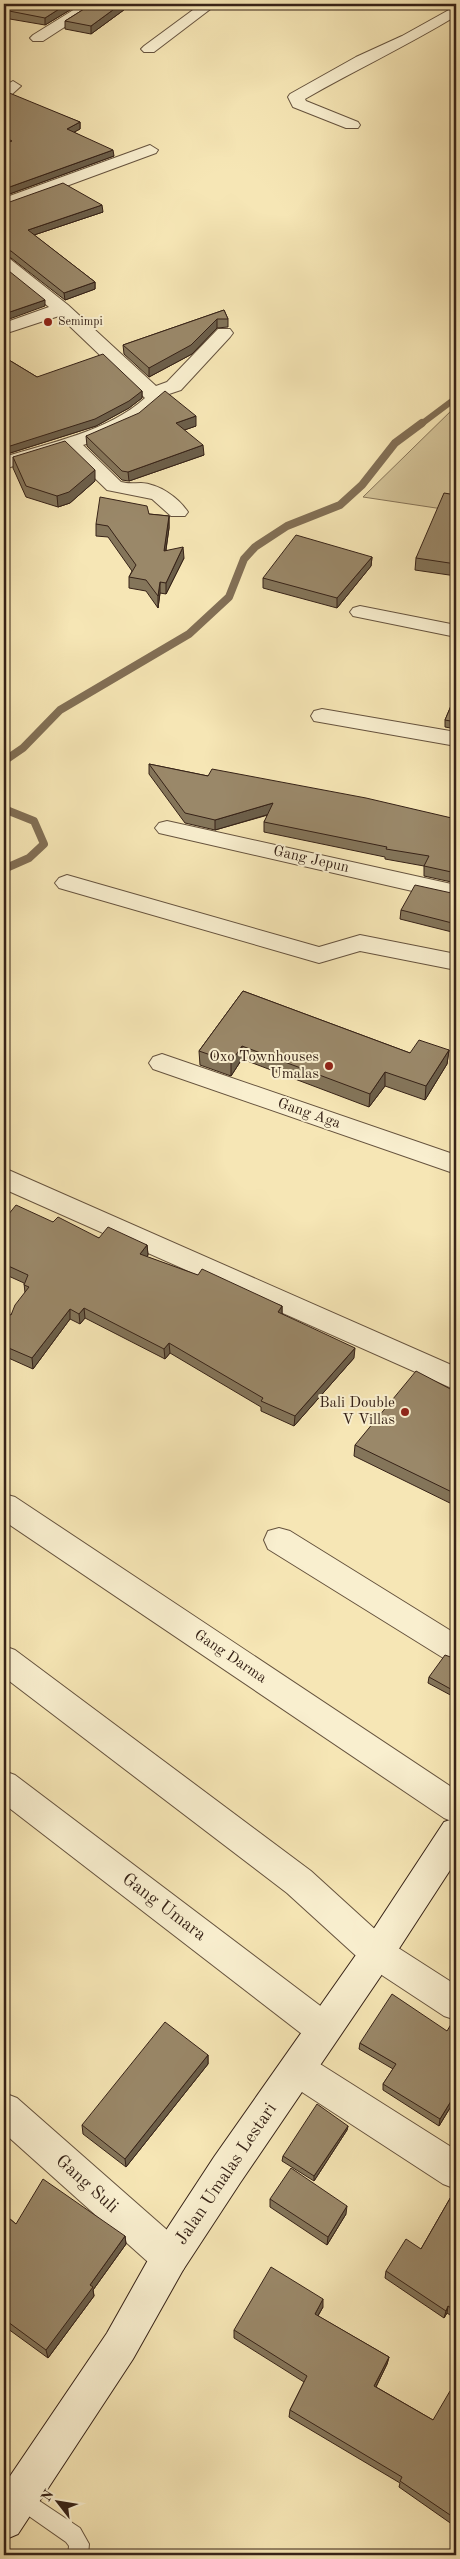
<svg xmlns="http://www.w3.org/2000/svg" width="460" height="2559" font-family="'Old Standard TT',serif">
<rect width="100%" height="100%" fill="#f6e6b5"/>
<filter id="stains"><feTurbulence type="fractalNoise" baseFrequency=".004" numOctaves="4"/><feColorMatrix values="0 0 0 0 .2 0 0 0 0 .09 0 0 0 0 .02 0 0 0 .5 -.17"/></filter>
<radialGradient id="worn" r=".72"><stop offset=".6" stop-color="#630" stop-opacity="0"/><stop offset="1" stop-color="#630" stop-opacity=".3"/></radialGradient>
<path fill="#d5c59a" stroke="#867458" d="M456,406V511L363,497Z"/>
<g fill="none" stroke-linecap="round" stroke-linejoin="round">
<path stroke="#826f55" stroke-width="6" d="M420,425L456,398"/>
<path stroke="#826f55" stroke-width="8" d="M4,761L23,748L60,710L189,634L229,597L244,559L255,547L287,526L340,505L362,485L395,443L422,423
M4,809L34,821L44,844L29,858L4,869"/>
<defs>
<path id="lane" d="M20,2488L80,2528L89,2544L88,2555H68L69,2546L66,2542L13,2505L10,2498L13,2491Z"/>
<path id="street" d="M83,4H100L43,41H33L30,38L33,35Z
M201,4H217L154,52H144L141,49L144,46Z
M456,6V16C407,46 355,70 305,99L306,101L358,122L360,125L358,128H346L293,107L288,97L290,94L356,57L402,36Z
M13,81L21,86L10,96L4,98V86Z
M150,145L158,150L156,153L4,209V198Z
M4,258L10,259L68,305L156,386L167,382L218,329H230L233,333L230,337L181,390L163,396L164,399C150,419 107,438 83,445L121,482C128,484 134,483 141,483C159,484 178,497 188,512L185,516H171L152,499L107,490L66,450L4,469V457C49,443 109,431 145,398L59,316L4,334V323L49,307L4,271Z
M360,606L456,625V637L353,616L350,612L353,608Z
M322,709L456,732V746L314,721L311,716L314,711Z
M167,821L456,885V901L159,833L155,828L159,823Z
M67,875L319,947L360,935L456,954V970L360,951L319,963L59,888L55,883L59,878Z
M162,1054L456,1155V1174L153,1069L149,1063L153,1057Z
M4,1168L456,1367V1390L4,1189Z
M4,1494L15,1497L456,1790V1823L444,1818L4,1521Z
M279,1528L290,1531L456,1634V1663L445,1659L268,1549L264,1540L268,1531Z
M4,1646L15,1650L311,1871L389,1942L456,1985V2020L444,2016L365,1964L287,1893L4,1677Z
M4,1771L15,1775L335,2017L340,2029L335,2041L323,2046L311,2041L4,1804Z
M297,2052L309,2057L456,2150V2189L443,2184L285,2081L279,2069L285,2057Z
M4,2093L17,2098L183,2244L189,2257L183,2270L170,2276L157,2270L4,2133Z"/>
<path id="secondary" d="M456,1818V1861L389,1964L240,2183L183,2270L133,2359L18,2534L4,2540V2485L107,2333L157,2244L214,2157L365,1942L444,1822Z"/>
</defs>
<use href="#lane" stroke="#66533e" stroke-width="2"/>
<use href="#street" stroke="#66533e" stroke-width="2"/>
<use href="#secondary" stroke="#362217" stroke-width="2"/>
<use href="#lane" fill="#f9efcf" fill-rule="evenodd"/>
<use href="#street" fill="#f9efcf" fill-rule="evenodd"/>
<use href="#secondary" fill="#f9efcf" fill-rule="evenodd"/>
</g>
<path fill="#84755a" stroke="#362217" d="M4,4H80L45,25L4,18Z
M92,4H132L91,34L65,29V21Z
M4,93L80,122V129L74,132L114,156L4,196V144H5L4,143Z
M4,204L103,212L34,235L95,282V289L65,300L11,258L4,257Z
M224,310L228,319V327L217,328L192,354L149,377L124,354L123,345Z
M4,357L37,377L142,391V398L129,408L96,426L7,454L4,447Z
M196,426L184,430L204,455L129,481L122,480L87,446L86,436Z
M13,457L95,481L70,503L58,507L26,497L13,468Z
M456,495V576L415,570L416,558Z
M149,514L169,516V528L166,550L184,558L166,594L160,593L158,608L146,591L129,588V577L132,571L108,537L96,536V524Z
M372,557L371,566L337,608L263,588V578Z
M456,694V729L445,727V720Z
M149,764L208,776L456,819V883L424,876V866L385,859V857L264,832V822L268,815L215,830L185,823L149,774Z
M456,894V933L400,919L401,910Z
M243,991L410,1053L449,1050L447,1064L425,1100L385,1086L369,1107L242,1059L231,1076L200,1065L199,1051Z
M4,1220L53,1222L99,1238L147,1245L148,1255L147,1257L282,1306V1314L354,1358L294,1426L261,1411V1407L170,1353L165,1359L85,1318L80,1324L70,1319L33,1369L4,1356V1319L11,1315L25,1293L24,1283L4,1274Z
M456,1392V1506L354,1456L355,1445Z
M456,1659V1698L428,1683L429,1677Z
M360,2043L456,2098L439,2126L383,2090V2084L393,2069L359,2049Z
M208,2055V2064L126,2167L83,2134L82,2125Z
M348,2126L347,2130L314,2181L282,2161L283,2156Z
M456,2188V2319L447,2313L444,2318L385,2278L386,2271L421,2249Z
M270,2199L346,2214L327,2245L270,2207Z
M4,2214L16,2224L125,2236L126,2244L93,2290L94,2296L48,2358L4,2326Z
M323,2307L318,2316L389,2357L387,2364L376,2387L433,2420L456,2396V2527L399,2487L400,2483L289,2417L290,2410L304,2382L234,2338V2330Z"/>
<path fill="#6c5f4a" stroke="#362217" d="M67,4H80L45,25V18Z
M121,4H132L91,34V26Z
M80,122V129L67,136V129Z
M113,150L114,156L4,196V189Z
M102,205L103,212L28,237V230Z
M95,282V289L65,300L64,293Z
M45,300V306L4,321V314Z
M217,319V328L192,354L149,377V368Z
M142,391V398L129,408L96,426L7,454V447Z
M196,416V426L176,433V423Z
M203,445L204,455L129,481L128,472Z
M95,470V481L70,503L58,507L57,496Z
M169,516V528L164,562V551Z
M183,547L184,558L166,594V583Z
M372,557L371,566L337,608V598Z
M160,582V593L158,608V596Z
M273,803V813L215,830V820Z
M242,1046V1059L231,1076V1062Z
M449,1050L447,1064L425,1100L426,1086Z
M385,1072V1086L369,1107L370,1094Z
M147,1245L148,1255L140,1265V1254Z
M282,1306V1316L278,1312Z
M84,1308L85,1318L80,1324L79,1314Z
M70,1309V1319L33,1369L32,1358Z
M169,1343L170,1353L165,1359L164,1349Z
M355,1348L354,1358L294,1426L295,1416Z
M208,2055V2064L126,2167L125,2159Z
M456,2093V2098L439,2126L440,2119Z
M348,2126L347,2130L314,2181V2176Z
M347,2206L346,2214L327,2245L328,2237Z
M125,2236L126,2244L93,2290L94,2296L48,2358L46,2350L90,2285Z
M323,2299V2307L314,2322L315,2314Z
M448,2306L447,2313L444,2318L446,2311Z
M389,2357L387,2364L373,2393L374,2386Z"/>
<path fill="#9a8869" stroke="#362217" d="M4,4H67L45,18L4,10Z
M92,4H121L91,26L65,21Z
M7,92L80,122L67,129L113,150L4,189V144L12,141L4,137V93Z
M63,183L102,205L28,230L95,282L64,293L11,251L4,250V204Z
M4,267L45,300L4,314Z
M224,310L228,319H217L191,345L149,368L123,345Z
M103,354L142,391L129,401L95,419L7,447L4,441V357L37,377Z
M165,391L196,416L176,423L203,445L128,472L122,471L86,436L139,413Z
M65,441L95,470L69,492L57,496L26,486L13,457Z
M444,493L456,495V564L416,558Z
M100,497L147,506L149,514L169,516L164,551L183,547L166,583L160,582L158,596L146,580L129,577L136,565L108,526L96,524Z
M296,535L372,557L337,598L263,578Z
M456,694V722L445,720Z
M149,764L208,776L212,769L366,798L456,819V873L424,866L429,856L386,849L387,847L264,822L273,803L215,820L185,813Z
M415,885L456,894V924L401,910Z
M243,991L410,1053L419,1040L449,1050L426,1086L385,1072L370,1094L242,1046L231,1062L199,1051Z
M16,1205L53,1222L58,1217L99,1238L108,1227L147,1245L140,1254L198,1275L202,1269L282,1306L278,1312L355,1348L295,1416L261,1401L263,1398L169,1343L164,1349L84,1308L79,1314L70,1309L32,1358L4,1346V1319L8,1314L11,1315L15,1305L29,1287L24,1285L28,1275L4,1264V1220Z
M416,1371L456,1392V1494L355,1445Z
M445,1655L456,1659V1692L429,1677Z
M392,1994L447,2031L456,2016V2093L440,2119L383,2084L396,2064L360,2043Z
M165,2022L208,2055L125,2159L82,2125Z
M317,2104L348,2126L314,2176L283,2156Z
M291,2168L347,2206L328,2237L270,2199Z
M43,2179L125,2236L90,2285L93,2287L46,2350L4,2319V2214L16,2224Z
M456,2188V2311L448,2306L446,2311L386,2271L406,2239L421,2249Z
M271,2267L323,2299L315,2314L389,2357L374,2386L433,2420L450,2391L456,2396V2519L400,2481L402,2477L290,2410L307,2376L234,2330Z"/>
<g fill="#8f2418" stroke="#f9efcf" stroke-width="2">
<circle cx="48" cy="322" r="5"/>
<circle cx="329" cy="1066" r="5"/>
<circle cx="405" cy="1412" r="5"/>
</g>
<g text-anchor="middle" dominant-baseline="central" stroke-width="4" stroke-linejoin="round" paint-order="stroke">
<g font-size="12" fill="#362217" stroke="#f9efcf" text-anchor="start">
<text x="58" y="322">Semimpi</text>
</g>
<g font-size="15" fill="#362217" stroke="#f9efcf">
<text transform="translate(311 860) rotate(13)">Gang Jepun</text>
<text transform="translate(309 1114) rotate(19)">Gang Aga</text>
<text transform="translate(230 1657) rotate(34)">Gang Darma</text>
</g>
<g font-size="15" fill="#362217" stroke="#f9efcf" text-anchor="end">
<text x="319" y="1057">Oxo Townhouses<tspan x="319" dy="17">Umalas</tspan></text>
<text x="395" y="1403">Bali Double<tspan x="395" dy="17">V Villas</tspan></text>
</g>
<g font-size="18" fill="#362217" stroke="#f9efcf">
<text transform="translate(164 1907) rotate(37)">Gang Umara</text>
<text transform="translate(226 2174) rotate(-56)">Jalan Umalas Lestari</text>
<text transform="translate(87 2184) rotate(42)">Gang Suli</text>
</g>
</g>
<rect width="460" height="2559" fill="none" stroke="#f6e6b5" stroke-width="20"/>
<rect x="5" y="5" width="450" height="2549" fill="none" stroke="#362217" stroke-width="2.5"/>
<rect x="10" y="10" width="440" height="2539" fill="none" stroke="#362217"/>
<g transform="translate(58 2502) rotate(301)" stroke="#f9efcf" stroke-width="4" paint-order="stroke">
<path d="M0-4L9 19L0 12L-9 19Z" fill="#362217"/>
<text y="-8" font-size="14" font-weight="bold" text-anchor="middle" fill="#362217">N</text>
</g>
<rect width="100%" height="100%" filter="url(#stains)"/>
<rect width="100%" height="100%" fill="url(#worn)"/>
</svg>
